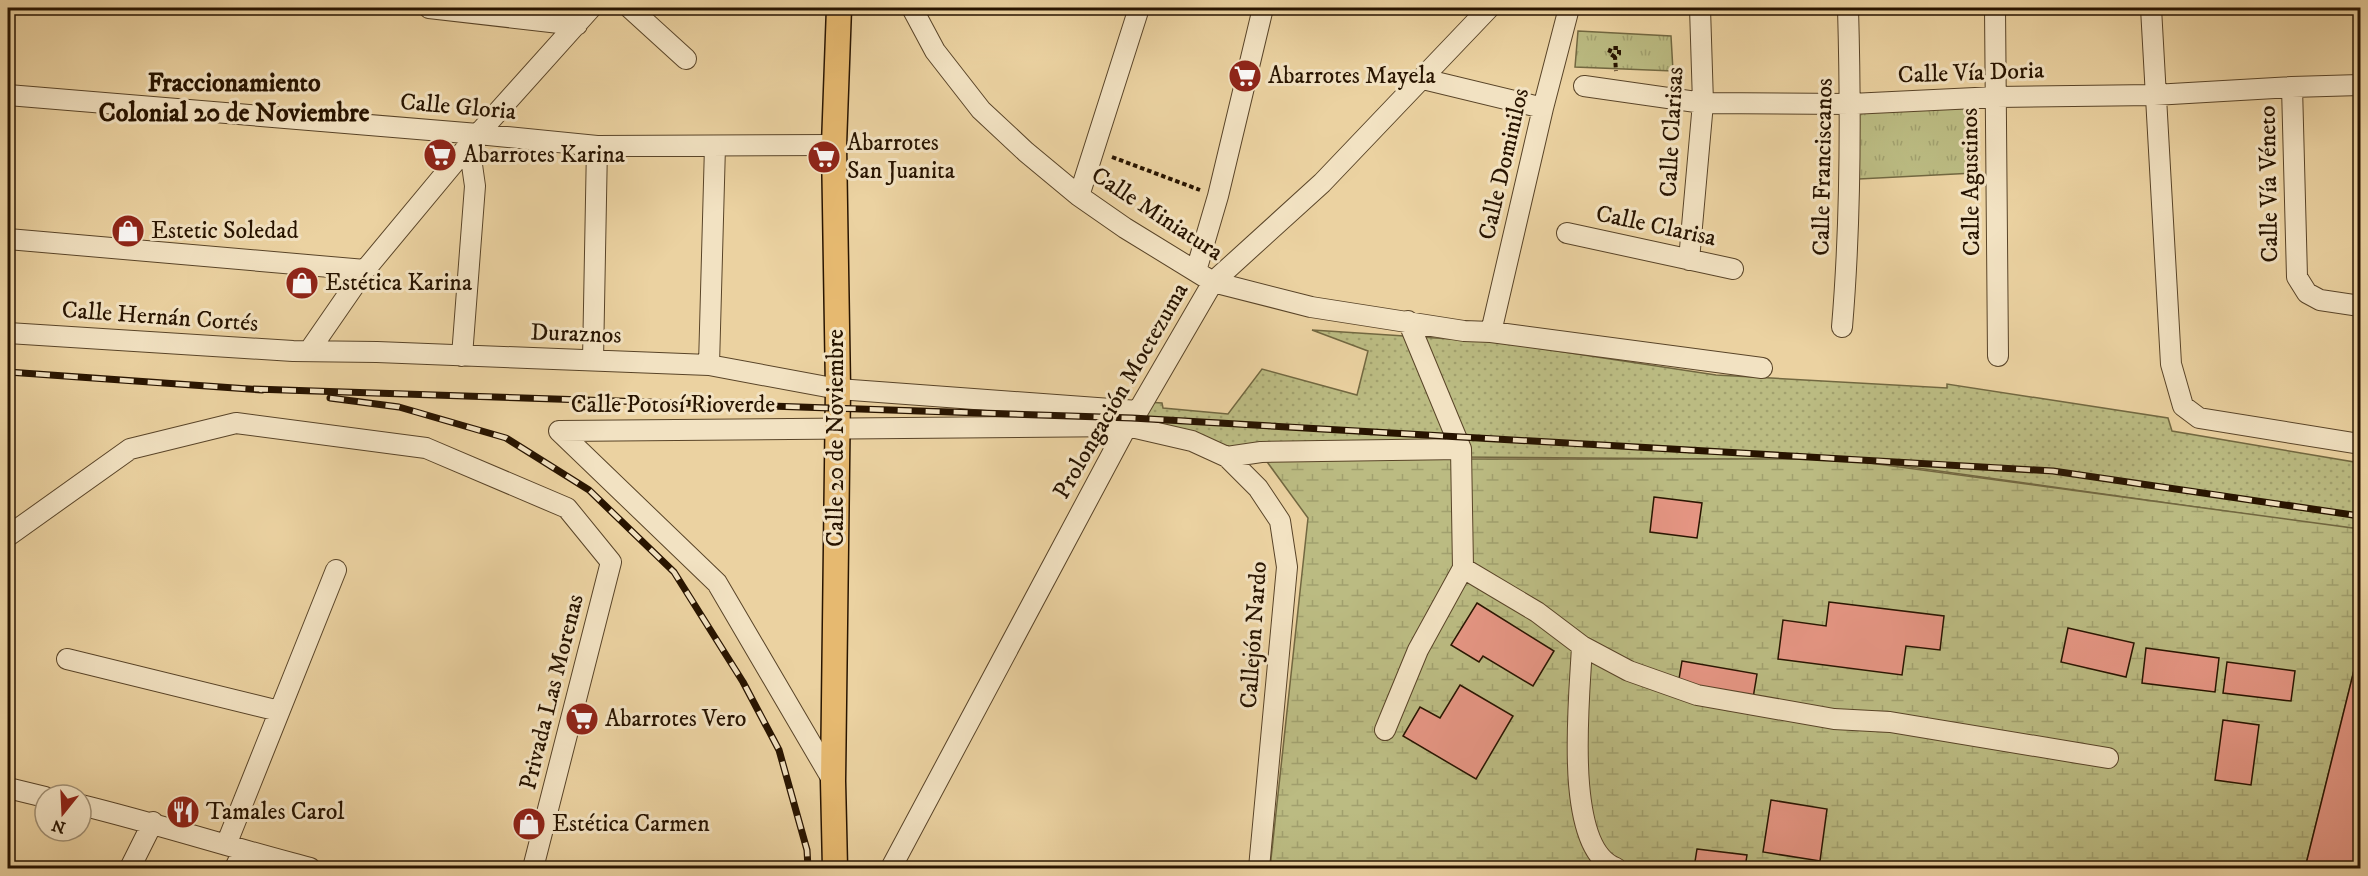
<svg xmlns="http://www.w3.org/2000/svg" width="2368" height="876" font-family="'IM FELL DW Pica',serif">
<defs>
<pattern id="grass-dots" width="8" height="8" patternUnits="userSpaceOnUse" patternTransform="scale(1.5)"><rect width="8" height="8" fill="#bbbb82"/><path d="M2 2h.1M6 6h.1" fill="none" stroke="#a1a06e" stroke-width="1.8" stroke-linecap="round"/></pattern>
<pattern id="wetland-marsh" width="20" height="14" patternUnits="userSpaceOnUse" patternTransform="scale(1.5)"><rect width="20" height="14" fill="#bbbb82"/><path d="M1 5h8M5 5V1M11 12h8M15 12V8" fill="none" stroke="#a1a06e"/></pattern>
<pattern id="park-tufts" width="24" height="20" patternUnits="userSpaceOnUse" patternTransform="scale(1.5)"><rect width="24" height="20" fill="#bbbb82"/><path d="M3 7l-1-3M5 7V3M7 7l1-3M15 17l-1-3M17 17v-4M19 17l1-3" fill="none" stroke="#a1a06e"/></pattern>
</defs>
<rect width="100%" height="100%" fill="#ebd2a1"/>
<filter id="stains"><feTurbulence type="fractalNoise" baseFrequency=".00333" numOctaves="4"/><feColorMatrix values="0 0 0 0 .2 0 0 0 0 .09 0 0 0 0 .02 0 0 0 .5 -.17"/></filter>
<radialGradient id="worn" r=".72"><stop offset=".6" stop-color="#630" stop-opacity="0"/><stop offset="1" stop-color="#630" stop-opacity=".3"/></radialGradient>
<path fill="url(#grass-dots)" stroke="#726841" stroke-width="1.5" d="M1312,330L1497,342L1716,375L1947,388V384L2168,418L2172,431L2360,463V530L1860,460L1455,457L1276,459L1138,425L1146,402L1162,403L1163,408L1228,414L1262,369L1357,395L1368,351Z"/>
<path fill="url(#wetland-marsh)" stroke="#726841" stroke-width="1.5" d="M1265,459H1840L2360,529V646L2305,868H1270L1308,518Z"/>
<path fill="url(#park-tufts)" stroke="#726841" stroke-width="1.5" d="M1578,31L1671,36L1673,71L1575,67Z
M1975,108L1974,173L1859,179L1858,112Z"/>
<path fill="#e69684" stroke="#281400" stroke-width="1.5" d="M1654,497L1702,503L1697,538L1650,532Z
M1829,602L1944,616L1940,650L1906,646L1902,675L1778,659L1783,620L1826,626Z
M1477,603L1554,651L1533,686L1483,656L1479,662L1451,645Z
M2068,628L2134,643L2126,677L2061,662Z
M2360,646V868H2305Z
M2146,648L2219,658L2215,692L2142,683Z
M1682,661L1757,674L1753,698L1678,685Z
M2227,662L2295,671L2291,701L2223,693Z
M1460,685L1513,716L1476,779L1403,736L1420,707L1440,718Z
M2223,720L2259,725L2251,785L2215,780Z
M1771,800L1827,809L1820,861L1763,852Z
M1697,849L1747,855L1745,868H1694Z"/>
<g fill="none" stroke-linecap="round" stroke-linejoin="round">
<defs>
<path id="minor" d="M429,8L577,25
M630,8L686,59
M912,8L935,51L981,110L1026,152L1079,196L1125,228L1213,282L1311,307L1464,331L1491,332L1762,368
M1995,8L1998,356
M2151,8L2171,364L2183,406L2199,418L2360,444
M1423,79L1543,108
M1584,86L1703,103L1851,104L1996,97L2154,95L2292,87L2360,85
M2292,87L2297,277L2307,293L2320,300L2360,306
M8,95L478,134L597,146L834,145
M1079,196L1139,8
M1567,233L1733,269
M8,239L365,270
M1689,260L1703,103L1700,8
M1196,271L1218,196L1263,8
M1842,327C1851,221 1851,114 1848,8
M1491,332L1543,108L1569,8
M8,333L293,351L377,352L709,365L838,389L1138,411
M309,351L365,270L478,134L591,8
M462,356L475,186L469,144
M593,360L597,146
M709,365L715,146
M559,431L1127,426L1192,441L1227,457L1258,488L1280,521L1287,567L1259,868
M559,431L717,583L833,781
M1227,457L1261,452L1461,449
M8,536L130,449L236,423L426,448L567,508L611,562L533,868
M1463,568L1537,612L1582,646L1629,671L1697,695L1834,719L1890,722L2108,758
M1582,646C1580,694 1562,848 1616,868
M67,659L279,711
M1385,730L1418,650L1463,568L1461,449L1408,321
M8,788L45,797
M81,805C158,824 233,848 310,868
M226,845L336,570
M130,868L153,822
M235,868L243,851
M891,868L1127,426L1138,411L1213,282L1322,183L1489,8"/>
<path id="major" d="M835,868L833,781L838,389L834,145L839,8"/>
</defs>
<use href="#minor" stroke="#594428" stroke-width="22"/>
<use href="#major" stroke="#281400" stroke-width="27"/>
<path stroke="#281400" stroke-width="4" stroke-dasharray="4.5 3" stroke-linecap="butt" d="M1615,57L1609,53L1611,48H1619V54L1615,57L1616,71
M1112,157L1200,190"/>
<use href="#minor" stroke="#f2e2c2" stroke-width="20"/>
<use href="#major" stroke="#e6b970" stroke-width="24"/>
<defs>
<path id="rail" d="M8,372L262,390
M254,389L1132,418L2053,471L2360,516
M330,398L399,407L506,438L589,490L674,572L743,682L779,750L807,850L808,868"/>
</defs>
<use href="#rail" stroke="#281400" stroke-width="7"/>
<use href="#rail" stroke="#f2e2c2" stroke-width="4.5" stroke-dasharray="14" stroke-linecap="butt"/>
</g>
<defs>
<symbol id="supermarket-disc" viewBox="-11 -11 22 22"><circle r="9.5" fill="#8f2418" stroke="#f2e2c2"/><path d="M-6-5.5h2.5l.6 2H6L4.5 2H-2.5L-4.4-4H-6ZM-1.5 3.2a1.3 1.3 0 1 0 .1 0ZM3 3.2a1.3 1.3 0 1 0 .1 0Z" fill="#fff"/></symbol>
<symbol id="shop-disc" viewBox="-11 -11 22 22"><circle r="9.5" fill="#8f2418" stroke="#f2e2c2"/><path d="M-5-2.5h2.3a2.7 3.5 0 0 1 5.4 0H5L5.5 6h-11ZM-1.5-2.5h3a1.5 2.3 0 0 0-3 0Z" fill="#fff"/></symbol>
<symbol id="restaurant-disc" viewBox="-11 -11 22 22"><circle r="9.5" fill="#8f2418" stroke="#f2e2c2"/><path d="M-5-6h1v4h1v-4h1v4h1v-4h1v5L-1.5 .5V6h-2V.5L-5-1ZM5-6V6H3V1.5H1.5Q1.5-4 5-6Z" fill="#fff"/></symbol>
</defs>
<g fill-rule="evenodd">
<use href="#supermarket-disc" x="1226" y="57" width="38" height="38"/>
<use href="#supermarket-disc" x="421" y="136" width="38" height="38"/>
<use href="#supermarket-disc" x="805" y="138" width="38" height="38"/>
<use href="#shop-disc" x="109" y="212" width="38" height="38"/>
<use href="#shop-disc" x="283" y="264" width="38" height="38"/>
<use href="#supermarket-disc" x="563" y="700" width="38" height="38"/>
<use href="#restaurant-disc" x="164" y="793" width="38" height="38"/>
<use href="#shop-disc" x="510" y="805" width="38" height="38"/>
</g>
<g text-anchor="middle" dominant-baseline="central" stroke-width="6" stroke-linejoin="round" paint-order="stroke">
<g font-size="24" fill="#281400" stroke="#f2e2c2">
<text transform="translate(1971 73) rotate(-2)">Calle Vía Doria</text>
<text transform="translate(458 107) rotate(5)">Calle Gloria</text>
<text transform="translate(1672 132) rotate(-87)">Calle Clarisas</text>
<text transform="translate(1504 164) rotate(-77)">Calle Dominilos</text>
<text transform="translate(1823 167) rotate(-89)">Calle Franciscanos</text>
<text transform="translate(1971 182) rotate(-91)">Calle Agustinos</text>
<text transform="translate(2269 184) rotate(-91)">Calle Vía Véneto</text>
<text transform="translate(1157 214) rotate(33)">Calle Miniatura</text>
<text transform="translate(1656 226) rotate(12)">Calle Clarisa</text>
<text transform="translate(160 317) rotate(4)">Calle Hernán Cortés</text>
<text transform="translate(576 334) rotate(2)">Duraznos</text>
<text transform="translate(1121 391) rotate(-60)">Prolongación Moctezuma</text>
<text x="673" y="405">Calle Potosí Rioverde</text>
<text transform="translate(836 438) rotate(-90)">Calle 20 de Noviembre</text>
<text transform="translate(1254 635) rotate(-86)">Callejón Nardo</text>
<text transform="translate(552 692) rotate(-76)">Privada Las Morenas</text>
</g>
<g font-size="24" fill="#281400" stroke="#f2e2c2" text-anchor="start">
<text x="1268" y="76">Abarrotes Mayela</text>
<text x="847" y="143">Abarrotes<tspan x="847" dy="28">San Juanita</tspan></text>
<text x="463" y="155">Abarrotes Karina</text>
<text x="151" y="231">Estetic Soledad</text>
<text x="325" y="283">Estética Karina</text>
<text x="605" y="719">Abarrotes Vero</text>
<text x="206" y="812">Tamales Carol</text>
<text x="552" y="824">Estética Carmen</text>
</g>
<g font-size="26" font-weight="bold" fill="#281400" stroke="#f2e2c2">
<text x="234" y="83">Fraccionamiento<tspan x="234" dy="30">Colonial 20 de Noviembre</tspan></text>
</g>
</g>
<rect width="2368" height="876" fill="none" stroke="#ebd2a1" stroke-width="30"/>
<rect x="9" y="9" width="2350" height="858" fill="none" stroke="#281400" stroke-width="3"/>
<rect x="15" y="15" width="2338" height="846" fill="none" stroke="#281400" stroke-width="1.5"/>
<g transform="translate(63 813) rotate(198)"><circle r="28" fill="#f2e2c2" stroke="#a19074" stroke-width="1.5"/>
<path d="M0-4.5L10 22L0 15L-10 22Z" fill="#8f2418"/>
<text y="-9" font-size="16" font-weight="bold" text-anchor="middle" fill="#281400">N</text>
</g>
<rect width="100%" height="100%" filter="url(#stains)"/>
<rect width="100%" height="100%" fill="url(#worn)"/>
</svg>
